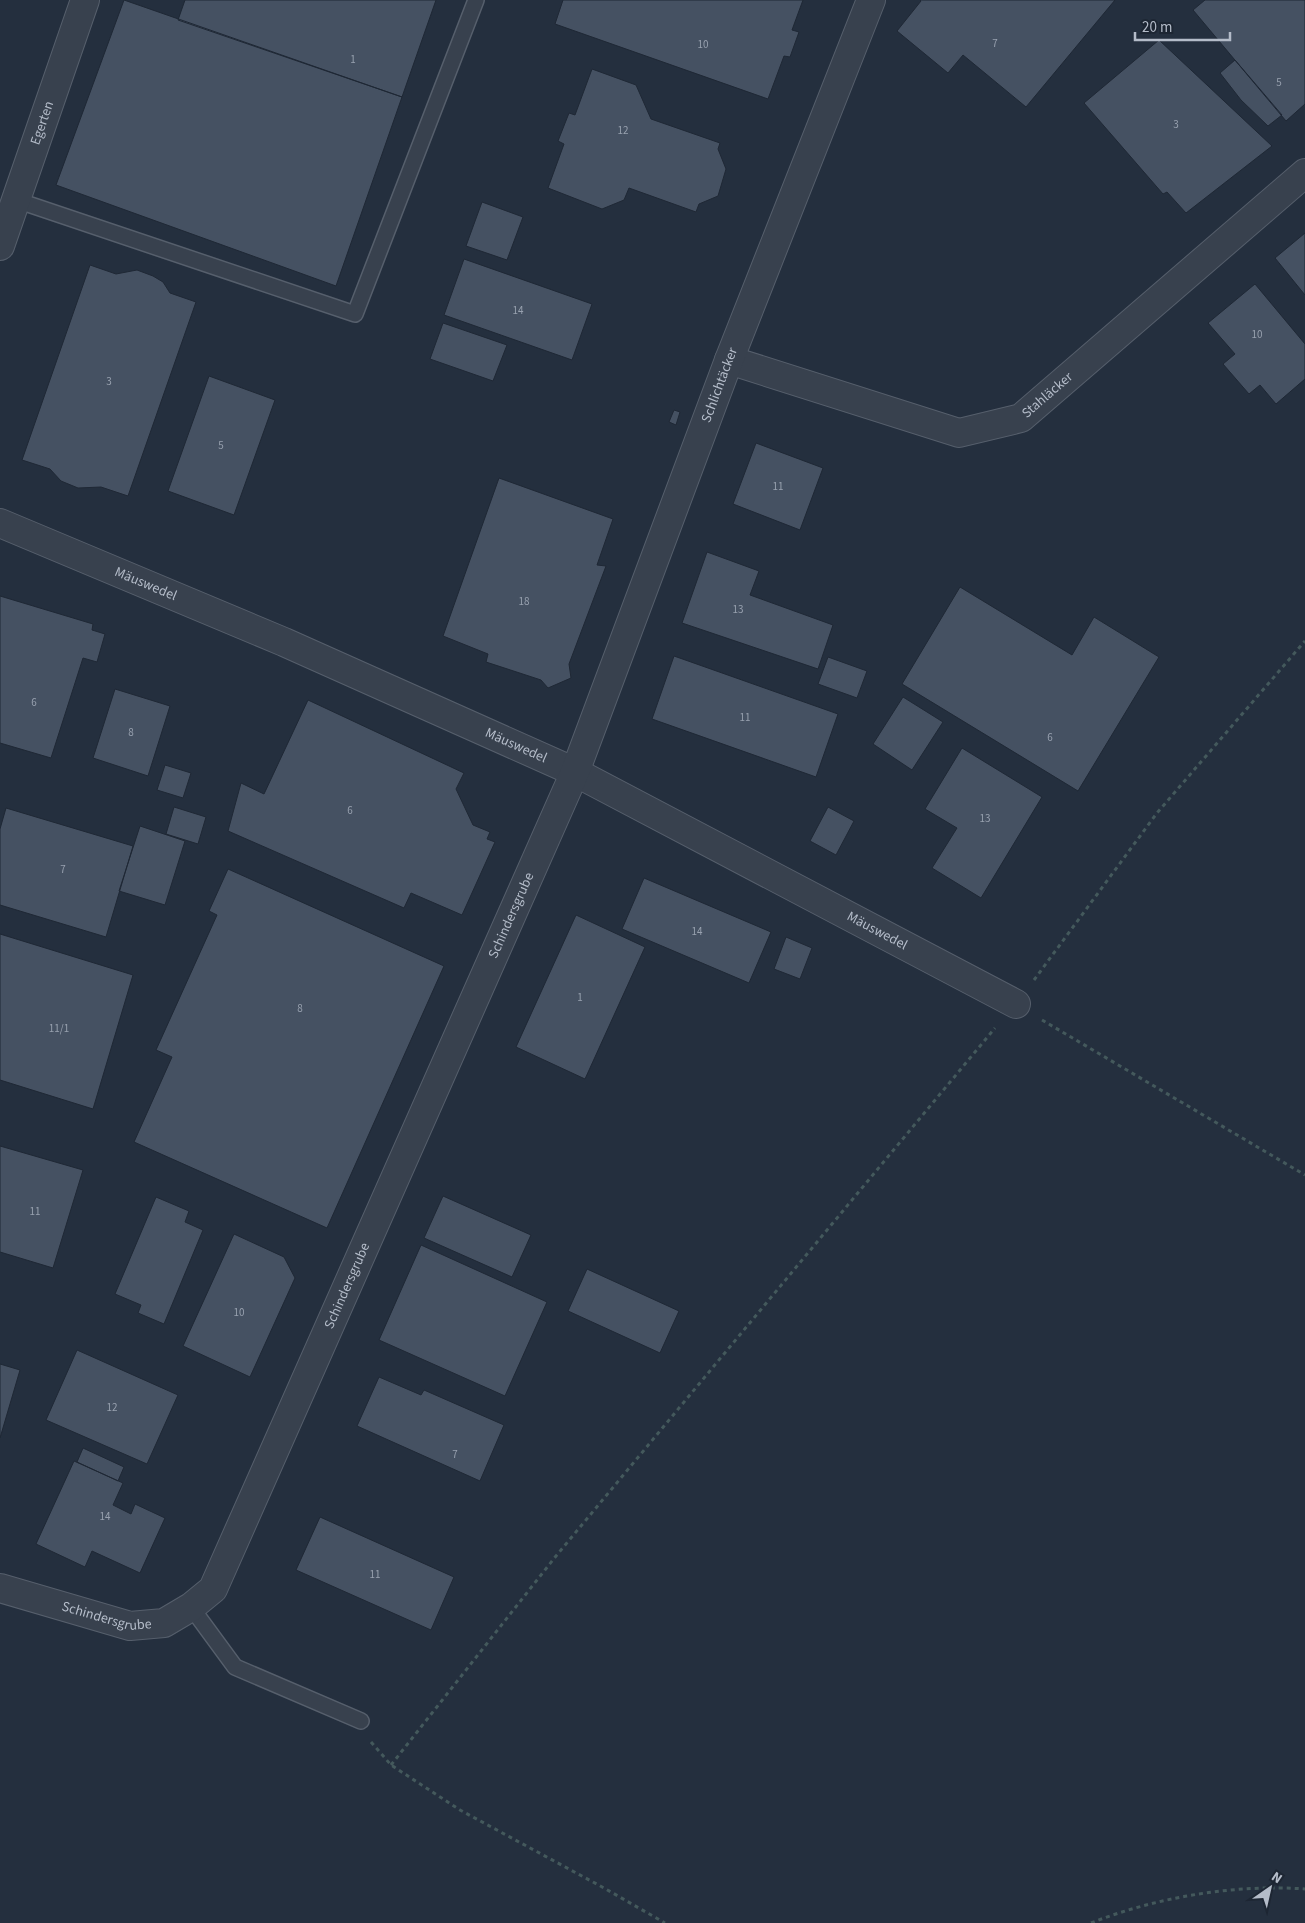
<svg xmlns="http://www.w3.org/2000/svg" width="1305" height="1923" font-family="'Source Sans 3',sans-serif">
<rect width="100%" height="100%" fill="#242f3e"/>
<path fill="#455162" stroke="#1f2835" d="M124,0L402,97L336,286L56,185Z
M185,0H436L402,97L178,20Z
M563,0H803L792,30L799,32L790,57L784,56L768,99L555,24Z
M920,0H1115L1026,107L963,55L948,73L897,31L921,1Z
M1205,0H1305V104L1286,121L1193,10Z
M1159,40L1272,146L1186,213L1167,192L1163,194L1084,103Z
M1235,60L1282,115L1268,126L1241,100L1220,73Z
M592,69L636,85L651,119L720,143L718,149L726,169L718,196L699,204L696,212L629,188L624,200L602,209L548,188L564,144L558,141L569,113L575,115Z
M482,202L523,217L507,260L466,246Z
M1305,233V295L1275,258Z
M464,259L592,304L572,360L444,315Z
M90,265L116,274L137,270L153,276L163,282L170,293L196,302L128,496L101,487L78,488L61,481L50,469L22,460Z
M1255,284L1305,344V379L1276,404L1260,385L1249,394L1223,364L1235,354L1208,323Z
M443,323L507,345L493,381L430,359Z
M209,376L275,400L234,515L168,491Z
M674,410L680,412L676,425L669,422Z
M756,443L823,468L800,530L733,504Z
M499,478L613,519L597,565L606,566L569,664L571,678L548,688L541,680L486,662L488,654L443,636Z
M707,552L759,571L750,595L833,625L818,669L682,623Z
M960,587L1072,655L1094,617L1159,657L1078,791L902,684Z
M0,596L93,624L92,630L105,634L97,662L83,658L51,758L0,743Z
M674,656L838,714L816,777L652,719Z
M828,657L867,671L857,698L818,684Z
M115,689L170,706L148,776L93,758Z
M903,697L943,722L912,770L873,744Z
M308,700L464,773L456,789L473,825L490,832L487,839L495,842L462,915L411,893L404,908L228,831L241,783L264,794Z
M962,748L1042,797L981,898L932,868L957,828L925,809Z
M165,765L191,773L183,798L157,790Z
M174,807L206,817L198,844L166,834Z
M828,807L854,821L836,855L810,841Z
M6,808L133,846L106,937L0,905V829Z
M140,826L185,841L165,905L119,891Z
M228,869L444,966L327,1228L134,1142L172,1057L156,1050L217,915L209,911Z
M644,878L771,932L749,983L622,929Z
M576,915L645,947L585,1079L516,1047Z
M0,934L133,975L93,1109L0,1080Z
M786,937L812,948L800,979L774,969Z
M0,1146L83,1170L53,1268L0,1252Z
M443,1196L531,1235L512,1277L424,1238Z
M156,1197L189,1211L185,1222L203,1230L164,1324L138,1313L141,1305L115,1294Z
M234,1234L284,1257L295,1278L250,1377L183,1346Z
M421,1245L547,1302L505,1396L379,1340Z
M587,1269L679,1311L660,1353L568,1311Z
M77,1350L178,1395L147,1464L46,1420Z
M0,1364L20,1370L0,1438Z
M379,1377L421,1395L424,1390L504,1425L480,1481L357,1426Z
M83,1448L124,1467L118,1481L77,1462Z
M74,1461L123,1483L113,1505L131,1514L135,1504L165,1518L140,1573L92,1551L85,1567L36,1544Z
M320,1517L454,1577L431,1630L296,1570Z"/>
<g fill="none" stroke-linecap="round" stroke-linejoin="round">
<defs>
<path id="lane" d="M16,200L355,314L476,0
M191,1607L235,1667L361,1721"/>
<g id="street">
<path id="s1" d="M0,246L85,0"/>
<path id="s2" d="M729,360L959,433L1021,418L1305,173"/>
<path id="s3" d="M0,523L284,642L575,772L1016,1004"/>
<path id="s4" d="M0,1588L130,1626L164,1623L191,1607L213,1589L575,772L729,360L871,0"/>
</g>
</defs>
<use href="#lane" stroke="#565f6c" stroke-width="18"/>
<use href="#street" stroke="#565f6c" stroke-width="30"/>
<path stroke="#44595c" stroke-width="3" stroke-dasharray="4 4" stroke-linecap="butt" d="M1034,980L1157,813L1305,641
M1042,1020L1305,1175
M371,1742L391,1765L460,1810L604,1888L665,1923
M391,1765L556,1556L995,1028
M1091,1923C1157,1897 1235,1884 1305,1889"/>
<use href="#lane" stroke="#38414e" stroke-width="15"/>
<use href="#street" stroke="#38414e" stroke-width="28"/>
</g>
<g text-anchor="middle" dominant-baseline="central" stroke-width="4" stroke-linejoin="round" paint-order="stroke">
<g font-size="11" fill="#98a1af">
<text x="995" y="43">7</text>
<text x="703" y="44">10</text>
<text x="353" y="59">1</text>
<text x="1279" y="82">5</text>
<text x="1176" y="124">3</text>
<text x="623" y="130">12</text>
<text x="518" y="310">14</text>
<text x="1257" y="334">10</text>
<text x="109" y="381">3</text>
<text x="221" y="445">5</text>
<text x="778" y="486">11</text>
<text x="524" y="601">18</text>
<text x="738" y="609">13</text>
<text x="34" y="702">6</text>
<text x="745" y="717">11</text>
<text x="131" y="732">8</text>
<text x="1050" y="737">6</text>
<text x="350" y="810">6</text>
<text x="985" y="818">13</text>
<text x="63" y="869">7</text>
<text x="697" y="931">14</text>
<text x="580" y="997">1</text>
<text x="300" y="1008">8</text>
<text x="59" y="1028">11/1</text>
<text x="35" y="1211">11</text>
<text x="239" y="1312">10</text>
<text x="112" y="1407">12</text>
<text x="455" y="1454">7</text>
<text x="105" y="1516">14</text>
<text x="375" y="1574">11</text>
</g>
<g font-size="14" fill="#b4bcc9" stroke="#1d2633">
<text stroke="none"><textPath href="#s1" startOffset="130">Egerten</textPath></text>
<text stroke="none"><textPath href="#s4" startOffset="1536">Schlichtäcker</textPath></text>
<text stroke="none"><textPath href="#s2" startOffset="340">Stahläcker</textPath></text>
<text stroke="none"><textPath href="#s3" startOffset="158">Mäuswedel</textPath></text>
<text stroke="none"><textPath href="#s3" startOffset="562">Mäuswedel</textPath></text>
<text stroke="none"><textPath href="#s4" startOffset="966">Schindersgrube</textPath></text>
<text stroke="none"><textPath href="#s3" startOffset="968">Mäuswedel</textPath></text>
<text stroke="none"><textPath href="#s4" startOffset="561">Schindersgrube</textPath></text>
<text stroke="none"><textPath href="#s4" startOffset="111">Schindersgrube</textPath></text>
</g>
</g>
<g transform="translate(1270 1888) rotate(34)" stroke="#1d2633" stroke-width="4" paint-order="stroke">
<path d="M0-4L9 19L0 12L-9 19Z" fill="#b4bcc9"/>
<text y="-8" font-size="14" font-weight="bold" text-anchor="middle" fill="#b4bcc9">N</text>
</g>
<path d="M1135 32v8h95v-8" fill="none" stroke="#b4bcc9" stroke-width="2.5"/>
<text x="1142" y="32" font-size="15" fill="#b4bcc9" stroke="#1d2633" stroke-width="4" paint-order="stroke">20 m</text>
</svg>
